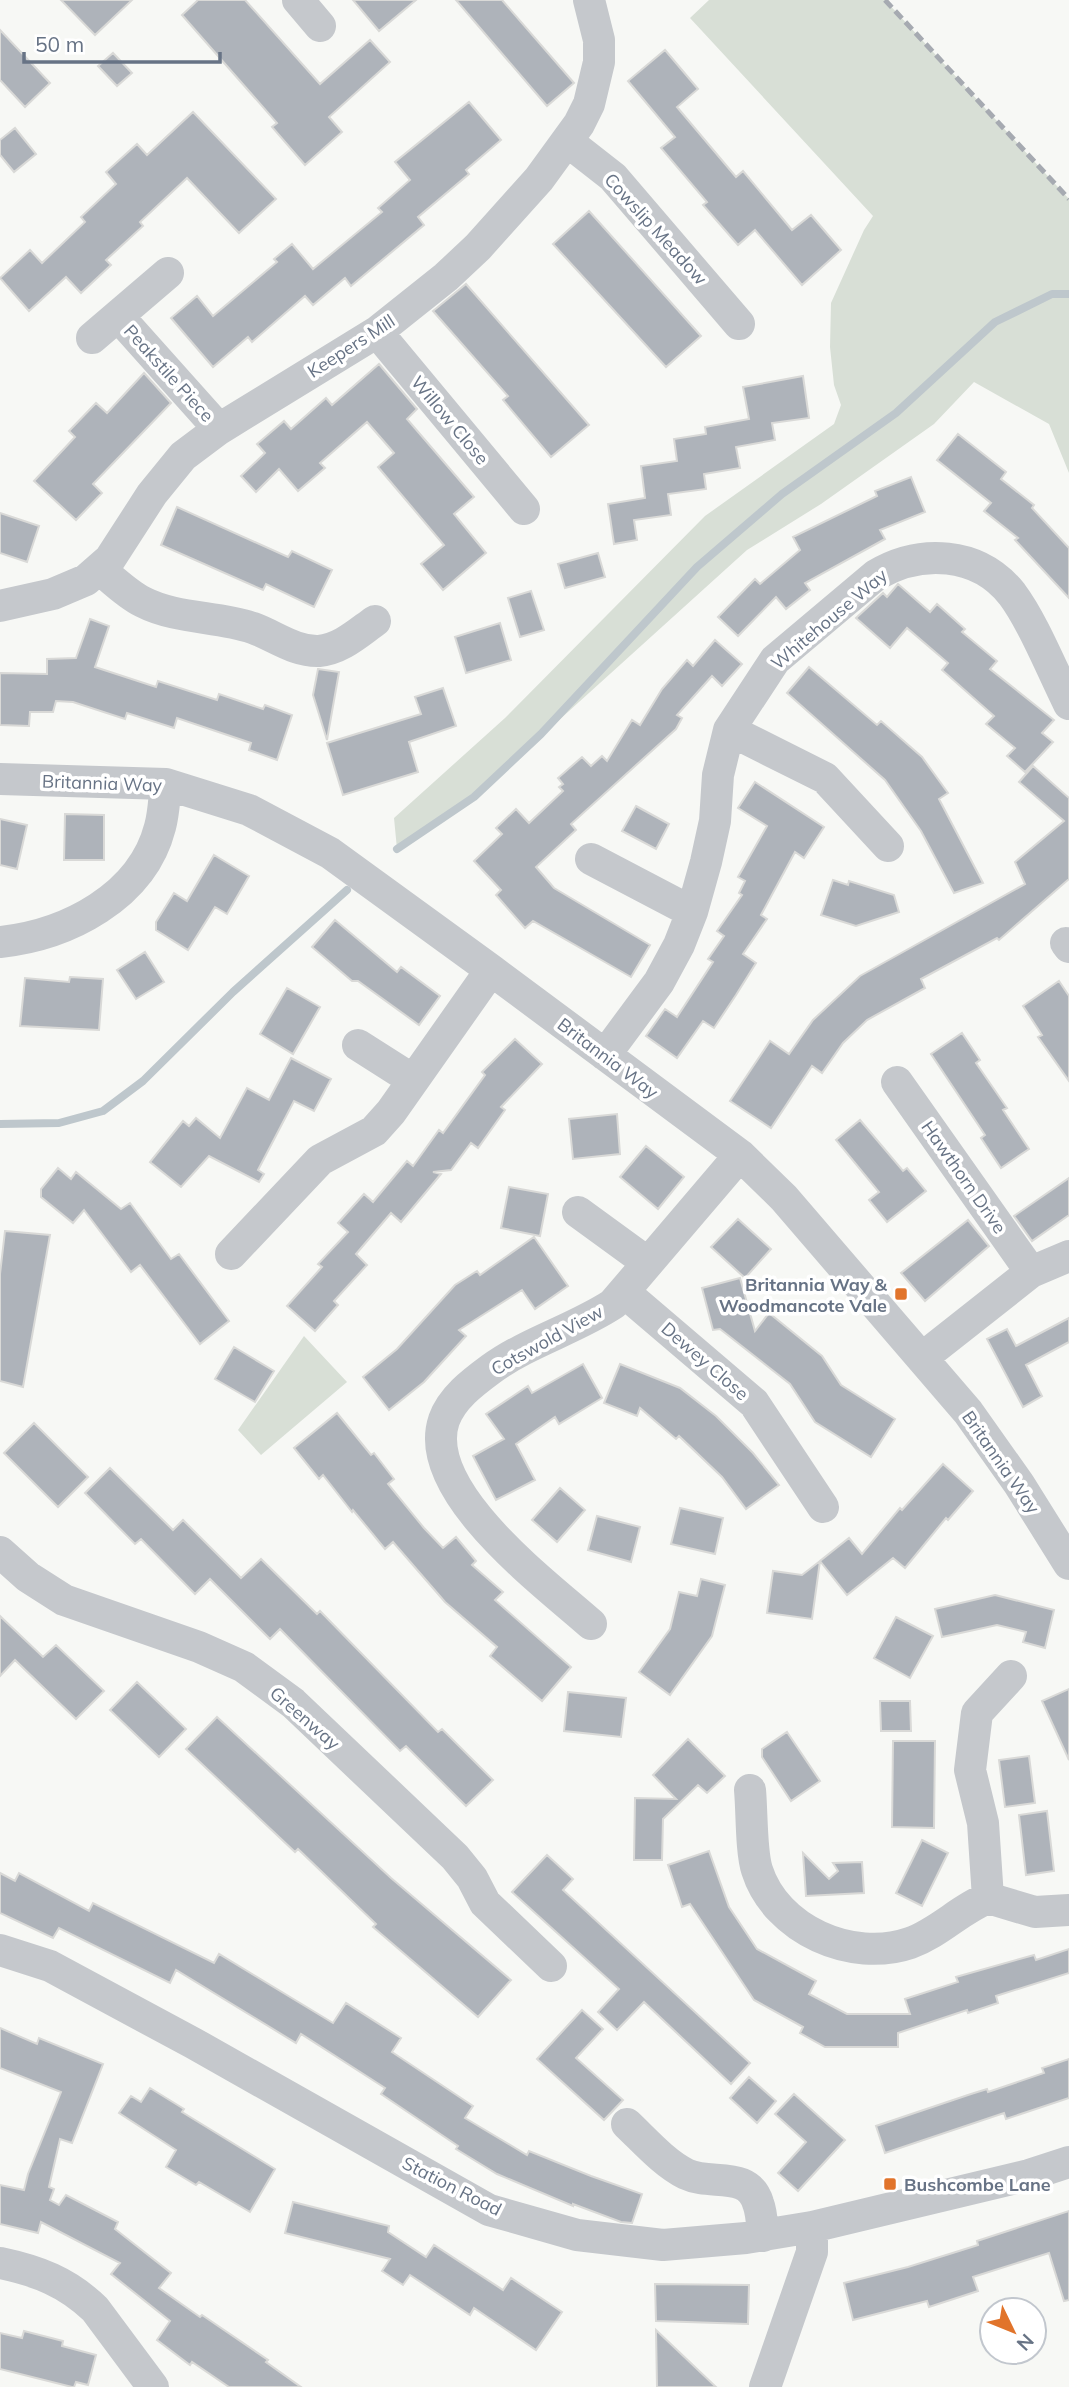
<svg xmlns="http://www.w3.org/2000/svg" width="1069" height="2387" font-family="Mulish,sans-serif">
<rect width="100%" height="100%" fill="#f7f8f5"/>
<path fill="#d8dfd6" d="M709,0H885L1069,199V473L1049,424L974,382L934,424L821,504L747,550L474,797L397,849L394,818L505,718L705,516L834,424L841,405L834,385L830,347L831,303L864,230L873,216L690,18Z
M304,1336L347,1382L261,1455L238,1430Z"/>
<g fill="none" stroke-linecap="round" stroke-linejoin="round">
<path stroke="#bec7cc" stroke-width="8" d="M397,849L474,797L541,734L697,567L782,494L896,413L995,322L1052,294H1069
M0,1124L59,1123L103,1111L143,1081L233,992L347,890"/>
</g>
<path fill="#aeb3ba" stroke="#d9d9d7" stroke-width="2" d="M61,0H132L95,35Z
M198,0H245L320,84L370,40L390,62L329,117L342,132L305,165L272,127L277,123L182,15Z
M353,0H416L379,31Z
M456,0H502L574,83L547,106Z
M0,30L50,83L25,107L0,80Z
M665,50L698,89L677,107L736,177L743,171L792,230L811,215L841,250L802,285L755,230L738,245L703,205L707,202L661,148L675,137L628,81Z
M113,53L132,73L117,86L98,66Z
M469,102L501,140L466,170L469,174L418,217L424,225L351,286L345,278L313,305L305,296L252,342L248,337L213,367L171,318L197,296L213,316L277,262L274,259L292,244L313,269L382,212L378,208L410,180L395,162Z
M193,112L276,199L239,233L187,178L140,222L143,226L106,260L111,265L81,293L66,277L29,311L0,278L30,250L42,263L85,222L81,217L116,184L106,172L137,144L147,155Z
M15,128L36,154L14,172L0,155V140Z
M589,211L701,336L666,367L553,244Z
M466,284L589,425L551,457L503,400L508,396L433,311Z
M379,364L417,409L407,419L474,497L454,514L486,553L443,590L421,564L444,545L378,467L394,453L367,422L320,463L325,468L298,491L279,469L256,492L241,476L265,453L257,444L284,421L291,429L326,398L332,405Z
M144,373L171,403L93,484L102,493L76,520L34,481L75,437L69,431L96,403L107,413Z
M803,376L809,418L772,423L775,440L736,447L740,468L704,474L706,489L668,494L671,515L634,520L637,540L614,544L608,504L645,498L641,466L677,461L674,439L706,434L705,427L749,419L743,387Z
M958,434L1006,472L1001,479L1034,505L1032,508L1069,548V598L1015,540L1018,538L984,511L991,503L937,460Z
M911,477L925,512L880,530L885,539L805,583L810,590L786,609L776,597L738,636L718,617L755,579L760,584L800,550L793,537L877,496L875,491Z
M177,507L288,557L292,551L332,570L314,607L266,584L263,590L161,545Z
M0,513L39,526L27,562L0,553Z
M598,553L605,577L565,588L558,564Z
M898,584L930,612L937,604L965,629L962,632L997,661L990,669L1054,720L1042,733L1053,742L1025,772L1007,756L1015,748L986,724L994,716L942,670L948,663L907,628L890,648L856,618L883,593L887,597Z
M531,591L544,630L520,637L508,598Z
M90,619L109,626L95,667L156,687L158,681L217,700L219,694L263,709L265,705L292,715L277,760L249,750L251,743L177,718L174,728L127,713L125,719L73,702L56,701L53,712H30L29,726L0,725V673L47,674V659L76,658Z
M500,623L511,660L466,673L455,637Z
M715,640L742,664L722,686L712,676L677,715L682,718L676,729L571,824L576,830L536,867L554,888L650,945L631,977L533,921L525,928L496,895L501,890L474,861L502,834L496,828L516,809L529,823L563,791L559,787L563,784L558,778L582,757L591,766L602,756L607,761L632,720L640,725L662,689L687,660L693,666Z
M809,667L877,725L881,721L922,757L948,793L939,799L983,883L954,893L921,831L885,780L787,693Z
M318,669L339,672L327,740L313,695Z
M443,688L456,726L409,742L418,772L343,795L327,743L421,714L415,697Z
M1033,766L1069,798V879L999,940L997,938L921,979L925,988L867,1020L843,1043L822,1073L812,1066L771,1128L730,1101L770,1041L789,1054L813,1020L860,976L1025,884L1015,862L1064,821L1019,782Z
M755,782L824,827L804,858L795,852L761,915L767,919L743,954L756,963L736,995L714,1028L703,1021L677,1058L646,1036L665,1009L677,1017L713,962L708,959L724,936L717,931L742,895L739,893L745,881L738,877L767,826L738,808Z
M636,806L669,824L656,849L622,831Z
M65,814L104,815V860H64Z
M0,819L27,825L17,869L0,865Z
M214,855L249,876L227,914L215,907L188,950L156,930V922L174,893L187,901Z
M833,880L848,885L849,881L894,895L899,912L856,926L821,915Z
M335,920L397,972L401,967L440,996L419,1025L358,981H352L312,947Z
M145,952L164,982L136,999L117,970Z
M70,977L103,979L99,1030L20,1026L25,978L69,982Z
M1059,981L1069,996V1081L1038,1037L1042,1035L1023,1006Z
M287,988L320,1007L293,1054L260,1034Z
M962,1033L980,1060L976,1063L1007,1108L1003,1110L1029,1149L1001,1168L981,1138L985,1135L931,1054Z
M515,1039L542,1064L501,1107L505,1110L478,1148L471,1143L451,1170L433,1172L441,1174L401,1222L391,1213L356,1254L367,1265L334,1301L338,1305L315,1331L287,1306L322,1267L318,1264L348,1232L338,1223L364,1194L373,1202L407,1161L413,1166L439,1130L443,1133L485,1075L482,1072Z
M291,1058L331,1079L314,1111L294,1101L258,1170L264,1174L259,1182L209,1156L181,1187L150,1162L183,1121L189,1126L196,1118L220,1138L247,1088L269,1100Z
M617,1114L620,1154L573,1159L569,1119Z
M860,1120L903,1171L907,1168L926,1191L887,1222L869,1200L879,1192L836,1140Z
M646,1146L684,1177L658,1209L620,1177Z
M58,1168L71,1179L76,1172L121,1209L130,1203L171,1259L179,1254L229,1321L200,1344L140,1265L131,1272L84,1210L73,1223L41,1197V1189Z
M1069,1178V1215L1032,1241L1014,1216Z
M509,1187L548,1194L540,1236L501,1228Z
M738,1219L771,1249L745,1278L711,1247Z
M968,1220L989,1246L925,1301L901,1273Z
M5,1231L50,1235L23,1387L0,1381V1274Z
M534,1237L568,1286L535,1309L522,1290L459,1330L466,1336L424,1382L389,1410L363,1377L397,1349L455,1285L477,1271L480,1275Z
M740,1278L755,1331L769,1313L822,1356L841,1385L895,1419L871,1457L815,1422L790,1384L720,1329L713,1330L702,1288Z
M1069,1318V1342L1026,1365L1042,1396L1023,1407L987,1339L1007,1329L1016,1346Z
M234,1347L274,1371L255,1402L215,1379Z
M583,1364L602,1398L559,1424L555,1417L516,1444L535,1480L496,1500L473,1456L504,1439L486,1414L528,1386L532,1393Z
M620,1364L680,1388L716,1416L753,1453L779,1485L746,1509L722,1477L679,1436L676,1439L640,1408L637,1416L604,1403Z
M337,1413L371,1455L374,1453L394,1479L388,1484L424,1528L443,1548L456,1537L476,1561L472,1565L503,1592L495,1600L571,1667L542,1701L490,1656L497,1647L445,1602L393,1542L385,1549L353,1510L352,1512L323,1475L319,1479L294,1448Z
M34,1423L88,1477L58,1507L4,1453Z
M943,1464L973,1491L948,1520L946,1518L905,1568L893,1558L847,1595L820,1561L849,1538L862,1554L900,1508L902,1510Z
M110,1468L173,1530L183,1520L241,1578L261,1559L317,1614L320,1611L438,1732L442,1729L493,1780L466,1806L406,1746L400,1751L280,1629L270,1639L210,1579L195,1594L141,1539L135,1544L85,1493Z
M560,1488L585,1510L557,1542L532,1520Z
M680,1508L723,1518L715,1554L671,1544Z
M597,1516L640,1527L631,1562L588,1550Z
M820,1561L812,1619L767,1613L773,1571L802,1575Z
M701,1579L725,1585L712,1636L670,1695L639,1672L670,1629L679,1592L697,1596Z
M995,1595L1054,1610L1045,1648L1023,1642L1026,1632L997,1625L942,1637L935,1609Z
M0,1616L43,1657L56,1645L104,1691L76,1719L15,1660L0,1676Z
M896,1617L933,1636L910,1678L874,1658Z
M137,1682L186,1729L159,1757L110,1710Z
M1069,1689V1760L1042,1701Z
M568,1692L626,1698L621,1737L564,1731Z
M880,1701H910L911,1731H881Z
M217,1717L391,1878L511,1980L478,2017L373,1927L376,1924L298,1849L295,1852L186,1749Z
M787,1732L820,1781L791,1801L762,1757V1749Z
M688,1739L725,1776L707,1793L698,1785L663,1819L662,1860H634L635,1798L676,1799L653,1775Z
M893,1741H935L934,1828L892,1827Z
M1029,1756L1035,1803L1005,1807L999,1760Z
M1047,1811L1054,1871L1026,1875L1019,1815Z
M922,1840L948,1853L922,1906L896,1893Z
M709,1851L729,1907L757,1949L816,1981L809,1994L847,2014H910L905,1999L958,1982L956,1977L1034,1955L1036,1960L1069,1949V1973L996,1996L998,2003L968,2013L967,2010L898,2033V2047H825L800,2033L803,2027L754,2000L690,1904L682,1907L668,1865Z
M803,1853L829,1879L838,1871L833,1863L862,1862L864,1893L806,1896Z
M547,1855L573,1879L563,1890L750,2063L731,2084L644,2002L617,2030L598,2012L619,1989L512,1892Z
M0,1873L15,1881L19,1873L89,1911L93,1903L214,1963L219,1954L333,2023L346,2003L401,2038L392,2052L473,2106L465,2118L527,2155L529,2151L591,2176L642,2194L632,2223L621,2222L573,2204V2206L497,2174L456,2149L458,2146L381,2094L385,2088L301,2034L296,2043L176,1970L170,1983L59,1928L53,1938L0,1913Z
M582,2010L603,2029L576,2058L623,2100L604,2120L537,2059Z
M0,2028L37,2044L39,2038L103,2064L72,2143L60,2139L49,2187L54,2189L50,2200L59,2205L66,2195L118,2222L115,2229L171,2273L159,2288L200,2317L202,2315L268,2360L266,2362L301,2387H229L192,2362L190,2365L157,2340L170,2321L111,2274L120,2263L41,2222L38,2233L0,2224V2185L24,2190L28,2174L61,2092L0,2068Z
M1069,2059V2098L1006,2119L1004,2113L885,2153L876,2126L971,2094L987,2089L988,2092L1044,2073L1042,2068Z
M749,2077L776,2101L757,2123L730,2098Z
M150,2088L184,2109L182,2112L275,2169L250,2212L199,2182L196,2185L166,2167L176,2150L119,2113L131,2096L141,2102Z
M794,2094L845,2140L798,2191L778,2173L806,2142L775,2114Z
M293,2202L389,2226L388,2232L426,2257L434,2245L503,2290L511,2278L562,2312L536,2350L474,2308L470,2315L410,2275L403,2285L382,2271L390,2259L285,2233Z
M1069,2211V2300L1064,2301L1049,2253L973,2277L978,2291L929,2307L927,2301L853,2320L844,2283L908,2267L978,2245L977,2241Z
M655,2284L749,2285L748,2324L656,2321Z
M656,2330L716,2387H657Z
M24,2331L63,2341L62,2346L96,2355L88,2385L76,2382L74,2387H72L0,2369V2333L22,2338Z"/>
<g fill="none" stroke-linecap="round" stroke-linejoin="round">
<path stroke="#c5c8cc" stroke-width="32" d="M298,0L320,26
M567,141L613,177L739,324
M118,316L219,429
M377,332L524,509
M92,338L168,273
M100,569C114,581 127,594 143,602C176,619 218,616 253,628C275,636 295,652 319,651C341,649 358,633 375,621
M0,606L53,594L86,580L110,559L152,494L183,456L219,429L377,332L446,277L478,247L539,179L579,124L589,104L599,62V40L589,0
M729,730L825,778L888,846
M0,779L166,784L249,810L330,853L491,970L740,1155L784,1198L968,1412L1019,1484L1069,1564
M591,859L692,912
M0,942C67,935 142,897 160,827C164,813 164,798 166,784
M1066,943L1069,947
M358,1045L413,1080
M605,1055L659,982L679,945L692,912L706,862L715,821L718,775L729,730L775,660L876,575C920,549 978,551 1012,594C1033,622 1053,672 1069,704
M897,1082L1031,1272
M578,1212L648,1263
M231,1254L320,1160L374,1131L391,1112L491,970
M625,1293L754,1403L823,1507
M922,1358L1031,1272L1069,1256
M0,1552L28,1577L64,1600L199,1647L244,1667L293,1703L455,1857L472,1878L485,1903L551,1966
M591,1624C545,1583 420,1491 444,1420C452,1398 472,1383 491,1369C528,1342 575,1329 613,1304L740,1155
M1011,1676L977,1713L970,1770L983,1823L988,1898L1035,1912L1069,1910
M750,1790C752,1811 751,1852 757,1870C776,1930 852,1963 910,1943C940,1932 960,1909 988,1898
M0,1950L50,1966L193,2043L489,2210L577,2235L663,2245L746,2238L812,2227L1029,2175L1069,2162
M627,2124C645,2141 664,2163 686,2174C711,2186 748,2170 758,2203C762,2213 762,2225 763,2236
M0,2263C38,2271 67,2282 95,2309L153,2387
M765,2387L812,2252V2227"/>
<path stroke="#a6aab1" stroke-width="5" stroke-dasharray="10 5" stroke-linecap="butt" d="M885,0L1069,199"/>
</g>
<g fill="#e1742b" stroke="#fff" stroke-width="2.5">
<rect x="894" y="1287" width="14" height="14" rx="3.5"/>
<rect x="883" y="2177" width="14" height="14" rx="3.5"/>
</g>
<g text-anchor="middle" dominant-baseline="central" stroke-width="7" stroke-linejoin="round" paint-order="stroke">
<g font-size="18" fill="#677385" stroke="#fff">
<text transform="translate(656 229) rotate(48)">Cowslip Meadow</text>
<text transform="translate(351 346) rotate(-33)">Keepers Mill</text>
<text transform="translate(169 373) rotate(48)">Peakstile Piece</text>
<text transform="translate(450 420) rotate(50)">Willow Close</text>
<text transform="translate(829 619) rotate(-40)">Whitehouse Way</text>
<text transform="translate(102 783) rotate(2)">Britannia Way</text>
<text transform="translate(608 1058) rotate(37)">Britannia Way</text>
<text transform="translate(964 1177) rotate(55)">Hawthorn Drive</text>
<text transform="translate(547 1340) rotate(-29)">Cotswold View</text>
<text transform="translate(705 1361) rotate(41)">Dewey Close</text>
<text transform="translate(1001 1462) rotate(55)">Britannia Way</text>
<text transform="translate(305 1718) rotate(41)">Greenway</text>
<text transform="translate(452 2186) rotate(27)">Station Road</text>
</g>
<g font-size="18" font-weight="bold" fill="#677385" stroke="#fff" text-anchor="end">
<text x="887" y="1284">Britannia Way &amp;<tspan x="887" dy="21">Woodmancote Vale</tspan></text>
<text x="904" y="2184" text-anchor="start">Bushcombe Lane</text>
</g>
</g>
<g transform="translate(1013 2331) rotate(133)"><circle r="33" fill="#ffffff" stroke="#c2c7ce" stroke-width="2"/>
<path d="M0-5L12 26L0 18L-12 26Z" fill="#e1742b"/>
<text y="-10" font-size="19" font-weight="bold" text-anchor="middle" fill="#677385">N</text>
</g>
<path d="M24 52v10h196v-10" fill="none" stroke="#677385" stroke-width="3.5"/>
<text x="35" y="52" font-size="21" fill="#677385" stroke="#ffffff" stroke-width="5" paint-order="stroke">50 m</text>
</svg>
